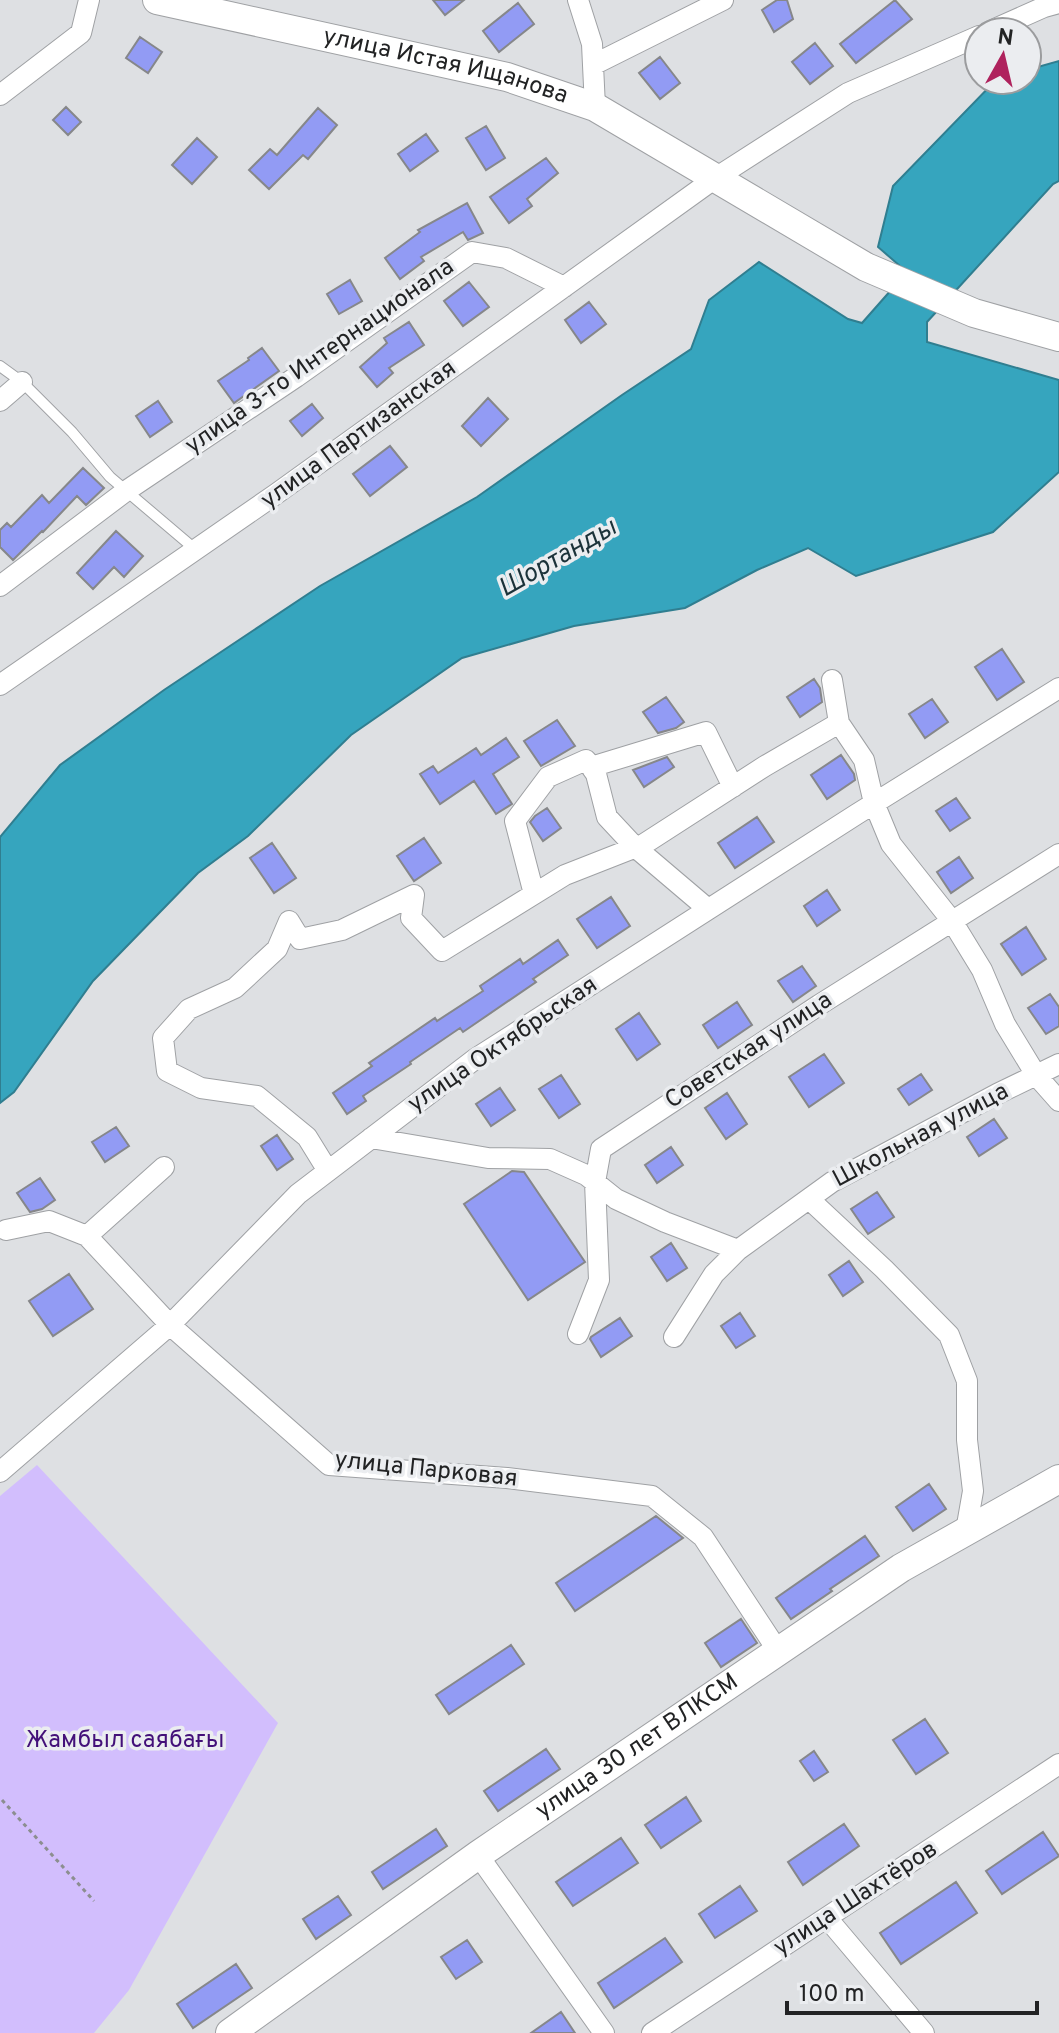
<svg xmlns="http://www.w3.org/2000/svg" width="1059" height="2033" font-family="Overpass,sans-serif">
<rect width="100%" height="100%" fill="#dee0e3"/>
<path fill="#d2befd" d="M37,1465L278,1723L129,1990L94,2033H0V1496Z"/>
<path fill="#36a5be" stroke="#307e90" stroke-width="2" d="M1059,61V181L1053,184L927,322V342L1059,380V472L993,532L856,576L808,548L757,570L685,608L574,626L462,658L351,735L248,836L198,873L93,981L14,1092L0,1103V837L60,765L164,690L320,586L477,497L622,395L691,349L709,300L759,262L848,319L862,323L907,272L878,247L893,186L996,80H1027V70Z"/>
<path fill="#929bf4" stroke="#86878a" stroke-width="2" d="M433,0H464L445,15Z
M777,0H787L793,19L774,32L762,10Z
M895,0L912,19L856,63L840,44Z
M518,3L534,24L499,52L483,31Z
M140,37L162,52L148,73L126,58Z
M815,43L833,66L810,84L792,62Z
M660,57L680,83L660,99L639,73Z
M66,107L81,122L68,135L53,120Z
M318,108L337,125L308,159L303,155L269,189L249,170L270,149L277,155Z
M486,126L505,158L486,170L466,138Z
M426,134L438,151L410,171L398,154Z
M197,138L217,157L192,184L172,165Z
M546,158L558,173L527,199L532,206L509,223L490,197Z
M467,203L483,233L468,240L463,232L421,257L424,261L400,279L385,258L420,232L418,230Z
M350,280L362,301L339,314L327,294Z
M469,282L489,307L463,326L444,301Z
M589,302L606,324L581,343L565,320Z
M409,322L424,345L389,368L393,373L377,387L360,367L387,343L384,338Z
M262,348L279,371L234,403L218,381L249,360L248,358Z
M488,398L508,419L481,446L462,426Z
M158,401L172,422L150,437L136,416Z
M312,404L323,418L302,436L290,421Z
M390,446L407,467L370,496L353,474Z
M83,468L104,488L86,505L77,496L43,532L42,531L13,560L0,547V530L7,523L11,527L42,495L49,503Z
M116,531L143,556L124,577L114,567L93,589L77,573Z
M1002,649L1024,682L997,700L975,667Z
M814,679L820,688L822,702L800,717L787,697Z
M666,697L684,722L676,728L658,733L643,712Z
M932,699L948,722L925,738L909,714Z
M557,720L575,746L541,766L524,741Z
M506,738L519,757L493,774L512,804L496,814L474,781L440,804L420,774L433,766L438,773L476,748L481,755Z
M841,755L854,774L855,780L827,799L811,775Z
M667,757L674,767L644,787L633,770Z
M956,798L970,818L950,831L936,811Z
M547,808L561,828L543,841L530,822L535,816Z
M757,817L774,842L735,868L718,843Z
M424,838L441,863L414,881L397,856Z
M272,843L296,878L274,893L250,858Z
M959,857L973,878L951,893L937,872Z
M827,890L840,910L817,926L804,906Z
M611,897L630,926L597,948L577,919Z
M1026,927L1046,959L1022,975L1001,944Z
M558,940L568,955L533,979L536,982L463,1032L460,1028L410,1062L411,1064L363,1096L366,1101L347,1114L333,1093L372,1066L369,1063L435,1018L437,1021L483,991L480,986L520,959L523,964Z
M802,966L816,986L793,1002L778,981Z
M1050,994L1059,1007V1026L1046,1034L1028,1008Z
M737,1002L752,1025L718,1048L703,1025Z
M639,1013L660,1044L637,1060L616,1029Z
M824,1054L844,1083L809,1107L789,1077Z
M921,1074L932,1090L909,1105L898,1089Z
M561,1075L580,1104L559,1118L539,1089Z
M500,1088L515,1110L491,1126L476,1104Z
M727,1093L747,1124L726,1139L705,1108Z
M994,1119L1007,1138L979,1156L967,1137Z
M116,1127L129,1146L105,1162L92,1142Z
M277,1135L293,1159L277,1170L261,1146Z
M671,1147L683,1165L657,1183L645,1165Z
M512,1171L524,1172L585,1262L528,1300L464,1204Z
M40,1178L55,1200L42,1209L30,1212L17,1193Z
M877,1192L894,1217L868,1234L851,1209Z
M671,1243L687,1268L667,1281L651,1257Z
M849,1261L863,1282L843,1296L829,1275Z
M69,1274L93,1309L53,1336L29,1301Z
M740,1313L755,1336L736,1348L721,1326Z
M620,1318L632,1336L601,1357L590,1339L591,1337Z
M929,1484L946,1509L913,1531L896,1507Z
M656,1516L683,1538L575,1611L556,1583Z
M865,1536L879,1556L830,1589L832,1591L791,1619L776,1598Z
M741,1619L757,1643L721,1667L705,1643Z
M511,1645L524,1664L449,1714L436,1695Z
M925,1719L948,1753L916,1774L893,1740Z
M546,1749L560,1769L498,1811L484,1791Z
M814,1751L828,1772L814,1781L800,1761Z
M686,1797L701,1821L661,1848L645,1825Z
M844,1824L859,1846L803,1885L788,1862Z
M436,1829L447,1846L383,1889L372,1872Z
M1043,1832L1059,1856L1002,1894L986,1871Z
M621,1838L638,1863L573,1906L556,1882Z
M956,1882L977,1913L901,1964L880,1933Z
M740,1886L757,1911L715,1938L699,1914Z
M338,1896L351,1915L316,1939L303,1919Z
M665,1938L682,1962L614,2008L598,1983Z
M467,1940L482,1962L456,1979L441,1957Z
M236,1964L252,1988L193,2028L177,2004Z
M561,2012L575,2033H531Z"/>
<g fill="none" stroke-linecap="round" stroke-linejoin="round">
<defs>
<path id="lane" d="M0,366L22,382L72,432L110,477L196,550"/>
<path id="street" d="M578,0L592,44L595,107
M988,32L1044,7L1059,3
M593,65L723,0
M0,95L81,33L89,0
M0,401L22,382
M0,586L126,491L296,377L472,252L506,258L564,287
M832,680L839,723L864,760L874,803L891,844L952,921L982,970L1005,1024L1036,1075L1059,1101
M0,685L276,494L714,179L848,93L979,36
M591,767L706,732L733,787
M534,894L515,821L548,777L586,760L596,774L607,817L635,847L708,909
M371,1138L488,1158L550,1159L586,1175L616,1199L665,1222L738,1250
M328,1171L307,1137L257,1096L201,1088L167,1071L163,1038L189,1009L235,988L277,949L289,921L300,939L342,930L414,895L411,918L442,951L565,875L644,844L765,766L839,723
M809,1199L884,1269L949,1335L967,1381V1440L973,1491L966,1531
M6,1230L49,1221L87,1236L170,1325L329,1465L507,1478L652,1496L703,1537L778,1651
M87,1236L164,1167
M578,1334L599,1280L595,1182L601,1149L819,1005L1059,854
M674,1337L714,1274L738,1250L832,1182L997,1094L1059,1064
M0,1472L170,1325L298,1194L475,1059L857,814L1059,688
M478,1855L604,2033
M827,1918L924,2033
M652,2033L1059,1764"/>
<g id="secondary">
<path id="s1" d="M157,0L507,77L595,107L866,267L974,313L1059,337"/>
<path id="s2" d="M230,2033L478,1855L901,1568L1059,1479"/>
</g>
</defs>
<use href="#lane" stroke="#9fa1a4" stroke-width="12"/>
<use href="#street" stroke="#9fa1a4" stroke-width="22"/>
<use href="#secondary" stroke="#9fa1a4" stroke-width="30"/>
<path stroke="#8c8e90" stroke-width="3" stroke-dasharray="4 4" stroke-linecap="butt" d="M2,1800L94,1901"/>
<use href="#lane" stroke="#fff" stroke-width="10"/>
<use href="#street" stroke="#fff" stroke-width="20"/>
<use href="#secondary" stroke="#fff" stroke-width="28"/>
</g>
<g text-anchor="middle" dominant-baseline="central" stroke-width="7" stroke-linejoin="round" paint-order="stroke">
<g font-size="24" fill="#222324" stroke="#ebedf0">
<text stroke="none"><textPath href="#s1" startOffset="296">улица Истая Ищанова</textPath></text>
<text transform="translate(320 357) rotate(-35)">улица 3-го Интернационала</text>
<text transform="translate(359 435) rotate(-36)">улица Партизанская</text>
<text transform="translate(503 1045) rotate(-34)">улица Октябрьская</text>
<text transform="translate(749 1051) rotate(-33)">Советская улица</text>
<text transform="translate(921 1136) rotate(-28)">Школьная улица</text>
<text transform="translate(426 1470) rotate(6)">улица Парковая</text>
<text stroke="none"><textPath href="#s2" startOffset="498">улица 30 лет ВЛКСМ</textPath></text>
<text transform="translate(856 1899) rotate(-33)">улица Шахтёров</text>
</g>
<g font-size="24" fill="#431079" stroke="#ebedf0">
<text x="125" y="1741">Жамбыл саябағы</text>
</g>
<g font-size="26" font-style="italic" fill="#1b3239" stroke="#ebedf0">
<text transform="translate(558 559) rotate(-30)">Шортанды</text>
</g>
</g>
<g transform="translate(1003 56) rotate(8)"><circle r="38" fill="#ebedf0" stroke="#9b9c9e" stroke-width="2"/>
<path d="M0-6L14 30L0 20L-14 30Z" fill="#af225d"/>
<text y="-12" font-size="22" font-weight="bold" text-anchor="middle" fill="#222324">N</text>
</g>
<path d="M787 2001v12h250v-12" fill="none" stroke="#222324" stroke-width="4"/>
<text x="799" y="2001" font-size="24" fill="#222324" stroke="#ebedf0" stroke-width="6" paint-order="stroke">100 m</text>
</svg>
